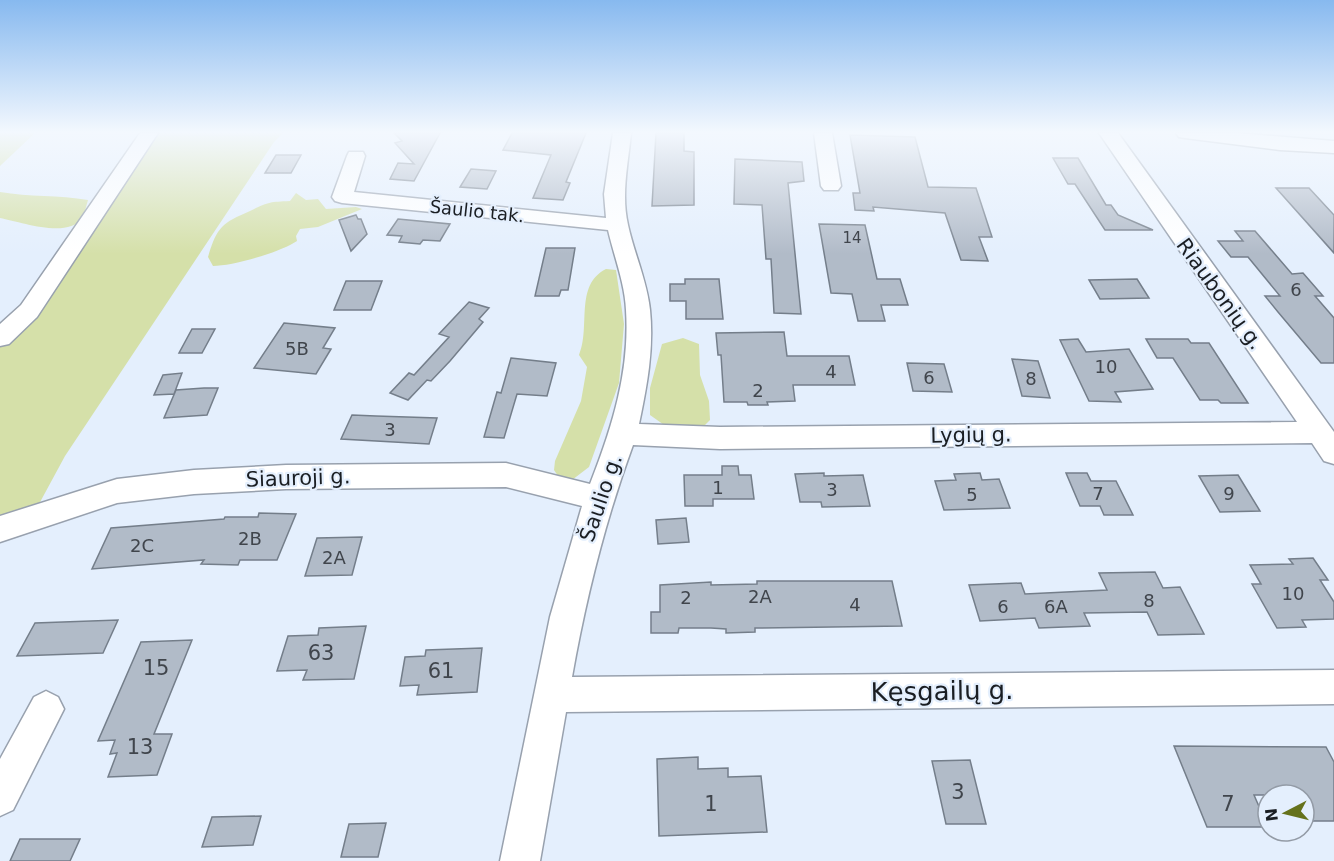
<svg xmlns="http://www.w3.org/2000/svg" width="1334" height="861" font-family="'DejaVu Sans',sans-serif">
<rect width="100%" height="100%" fill="#e4effd"/>
<path fill="#d5e0a9" d="M0,133H35L0,166Z
M156,133H283L274,142L65,456L39,504L0,518V347L26,324Z
M0,192C29,197 59,195 88,200C86,206 85,213 82,218C68,239 21,222 0,218Z
M296,193L306,200L318,199L326,209L356,207L362,209L318,227L300,229L296,236L297,241C281,252 233,266 213,266L208,257C217,227 222,223 250,211C268,202 269,202 290,201Z
M606,269L616,270L624,324L619,383L589,467L572,480L560,479L554,470L555,461L581,401L587,367L579,355C591,327 574,285 606,269Z
M683,338L699,344L700,375L709,401L710,420L702,428L667,427L650,415V388L662,344Z"/>
<path fill="#b1bbc8" stroke="#747e8a" stroke-width="1.5" d="M394,133H440L414,181L390,179L398,163L414,164L395,143L402,141Z
M512,133H586L566,182L570,183L563,200L533,198L551,155L503,150Z
M656,133H684V151L694,152V205L652,206Z
M850,135L915,137L928,187L976,188L992,237H979L988,261L961,260L945,213L873,207L874,211L855,210L853,193H860Z
M276,155H301L291,173H265Z
M1053,158H1078L1106,205H1111L1118,215L1153,230H1105L1075,184H1068Z
M735,159L802,162L804,181L788,183L801,314L774,313L771,259H766L762,205L734,204Z
M471,169L496,171L487,189L460,187Z
M1276,188H1309L1334,215V253Z
M356,215L358,219H361L367,234L351,251L339,220Z
M398,219L450,224L440,241L423,240L420,244L399,242L402,236L387,235Z
M819,224L865,225L877,279H900L908,305H881L885,321H858L852,294L831,293Z
M1235,231H1255L1292,274L1303,273L1323,296H1315L1334,318V363H1321L1278,312L1265,296H1280L1248,257H1231L1218,241H1243Z
M546,248H575L568,290H561L559,296H535Z
M685,279H719L723,319H686V301H670V284H685Z
M1137,279L1149,298L1100,299L1089,280Z
M346,281H382L371,310H334Z
M469,302L489,308L479,319L483,322L450,361L431,381L427,380L408,400L390,393L409,373L414,375L449,337L439,334Z
M284,323L335,328L323,348L331,349L316,374L254,368Z
M192,329H215L202,353H179Z
M784,332L787,356H849L855,385H793L795,401L767,402L768,405H748L747,402H724L721,355H718L716,333Z
M1078,339L1086,352L1129,349L1153,389L1115,392L1121,402L1089,401L1060,340Z
M1146,339H1188L1191,343H1209L1248,403H1221L1218,400H1200L1173,358H1157Z
M511,358L556,363L547,396L517,394L504,438L484,437L497,392L501,393Z
M1012,359L1038,361L1050,398L1022,396Z
M907,363L944,364L952,392L913,391Z
M182,373L174,394L154,395L163,375Z
M204,388H218L207,415L164,418L176,390Z
M352,415L376,416L437,418L429,444L341,439Z
M722,466H738L739,475H751L754,499H713V506H685L684,475H722Z
M824,473V476L863,475L870,506L822,507L821,502H800L795,474Z
M980,473L982,480L999,479L1010,508L944,510L935,481L956,480L954,474Z
M1066,473H1087L1091,481H1116L1133,515H1104L1100,506H1080Z
M1238,475L1260,511L1220,512L1199,476Z
M259,513L296,514L277,560H240L238,565L201,564L204,560L92,569L111,528L224,519L225,517H258Z
M686,518L689,542L658,544L656,520Z
M362,537L352,575L305,576L317,538Z
M1313,558L1328,580H1320L1334,602V619L1302,620L1306,627L1277,628L1252,584H1261L1250,565L1293,564L1289,559Z
M1155,572L1163,588L1180,587L1204,634L1158,635L1147,612L1084,613L1090,626L1039,628L1035,618L980,621L969,585L1021,583L1025,594L1107,590L1099,573Z
M757,581H892L902,626L755,628V632L726,633V629L711,628H679L678,633H651V612H660V585L711,582V585L757,584Z
M118,620L103,653L17,656L35,623Z
M366,626L354,679L303,680L307,670L277,671L288,636L318,635L319,628Z
M192,640L154,734H172L157,775L108,777L117,753L110,754L115,740L98,741L141,642Z
M482,648L477,692L417,695L419,685L400,686L405,657L425,656L426,650Z
M1174,746L1326,747L1334,762V821H1304V795H1254L1268,827H1207Z
M698,757V769L728,768V777L761,776L767,832L659,836L657,759Z
M970,760L986,824H946L932,761Z
M261,816L253,845L202,847L212,817Z
M386,823L378,857H341L349,824Z
M20,839H80L70,861H10Z"/>
<g fill="none" stroke-linecap="round" stroke-linejoin="round">
<defs>
<path id="minor" d="M140,133H158L37,317L9,344L0,346V324L21,305Z
M613,133H631C628,164 621,195 628,225C634,253 647,281 650,310C654,349 647,386 639,424L720,427L1297,422L1099,133H1118L1334,432V464L1324,461L1312,443L720,449L633,445C605,521 586,598 572,677L1334,670V704L566,712L540,861H500L550,617L582,506L506,487L286,489L194,494L117,503L0,542V516L117,479L194,470L286,465L506,463L590,484C612,428 630,371 626,310C625,284 614,256 608,230L342,203L335,201L332,197L347,156L349,152H363L365,156L354,192L606,218L604,194Z
M814,133H832L841,186L838,190H824L821,186Z
M1176,133H1237L1334,141V153L1280,150L1185,138L1179,137Z
M46,691L58,697L64,709L13,810L0,816V759L34,697Z"/>
</defs>
<use href="#minor" stroke="#98a1ae" stroke-width="3"/>
<use href="#minor" fill="#fff" fill-rule="evenodd"/>
</g>
<linearGradient id="sky" x2="0" y2="1"><stop stop-color="#87b9ef"/><stop offset="0.52" stop-color="#f3f8fe"/><stop offset="1" stop-color="#f3f8fe" stop-opacity="0"/></linearGradient>
<rect width="1334" height="254" fill="url(#sky)"/>
<g text-anchor="middle" dominant-baseline="central" stroke-width="4.5" stroke-linejoin="round" paint-order="stroke">
<g font-size="15" fill="#40454c">
<text x="852" y="238">14</text>
</g>
<g font-size="18" fill="#1a1e23" stroke="#e4effd">
<text transform="translate(477 211) rotate(6)">Šaulio tak.</text>
</g>
<g font-size="18" fill="#40454c">
<text x="1296" y="289">6</text>
<text x="297" y="348">5B</text>
<text x="1106" y="366">10</text>
<text x="831" y="371">4</text>
<text x="929" y="377">6</text>
<text x="1031" y="378">8</text>
<text x="758" y="390">2</text>
<text x="390" y="429">3</text>
<text x="718" y="487">1</text>
<text x="832" y="489">3</text>
<text x="1098" y="493">7</text>
<text x="1229" y="493">9</text>
<text x="972" y="494">5</text>
<text x="250" y="538">2B</text>
<text x="142" y="545">2C</text>
<text x="334" y="557">2A</text>
<text x="1293" y="593">10</text>
<text x="760" y="596">2A</text>
<text x="686" y="597">2</text>
<text x="1149" y="600">8</text>
<text x="855" y="604">4</text>
<text x="1003" y="606">6</text>
<text x="1056" y="606">6A</text>
</g>
<g font-size="21" fill="#1a1e23" stroke="#e4effd">
<text transform="translate(1220 294) rotate(54)">Riaubonių g.</text>
<text transform="translate(971 435) rotate(-1)">Lygių g.</text>
<text transform="translate(298 478) rotate(-2)">Siauroji g.</text>
<text transform="translate(601 498) rotate(-71)">Šaulio g.</text>
</g>
<g font-size="21" fill="#40454c">
<text x="321" y="653">63</text>
<text x="156" y="668">15</text>
<text x="441" y="671">61</text>
<text x="140" y="747">13</text>
<text x="958" y="792">3</text>
<text x="711" y="804">1</text>
<text x="1228" y="804">7</text>
</g>
<g font-size="26" fill="#1a1e23" stroke="#e4effd">
<text transform="translate(942 691) rotate(-1)">Kęsgailų g.</text>
</g>
</g>
<g transform="translate(1286 813) rotate(263)"><circle r="28" fill="#e4effd" stroke="#939ba6" stroke-width="1.5"/>
<path d="M0-4.5L10 22L0 15L-10 22Z" fill="#65721c"/>
<text y="-9" font-size="16" font-weight="bold" text-anchor="middle" fill="#1a1e23">N</text>
</g>
</svg>
